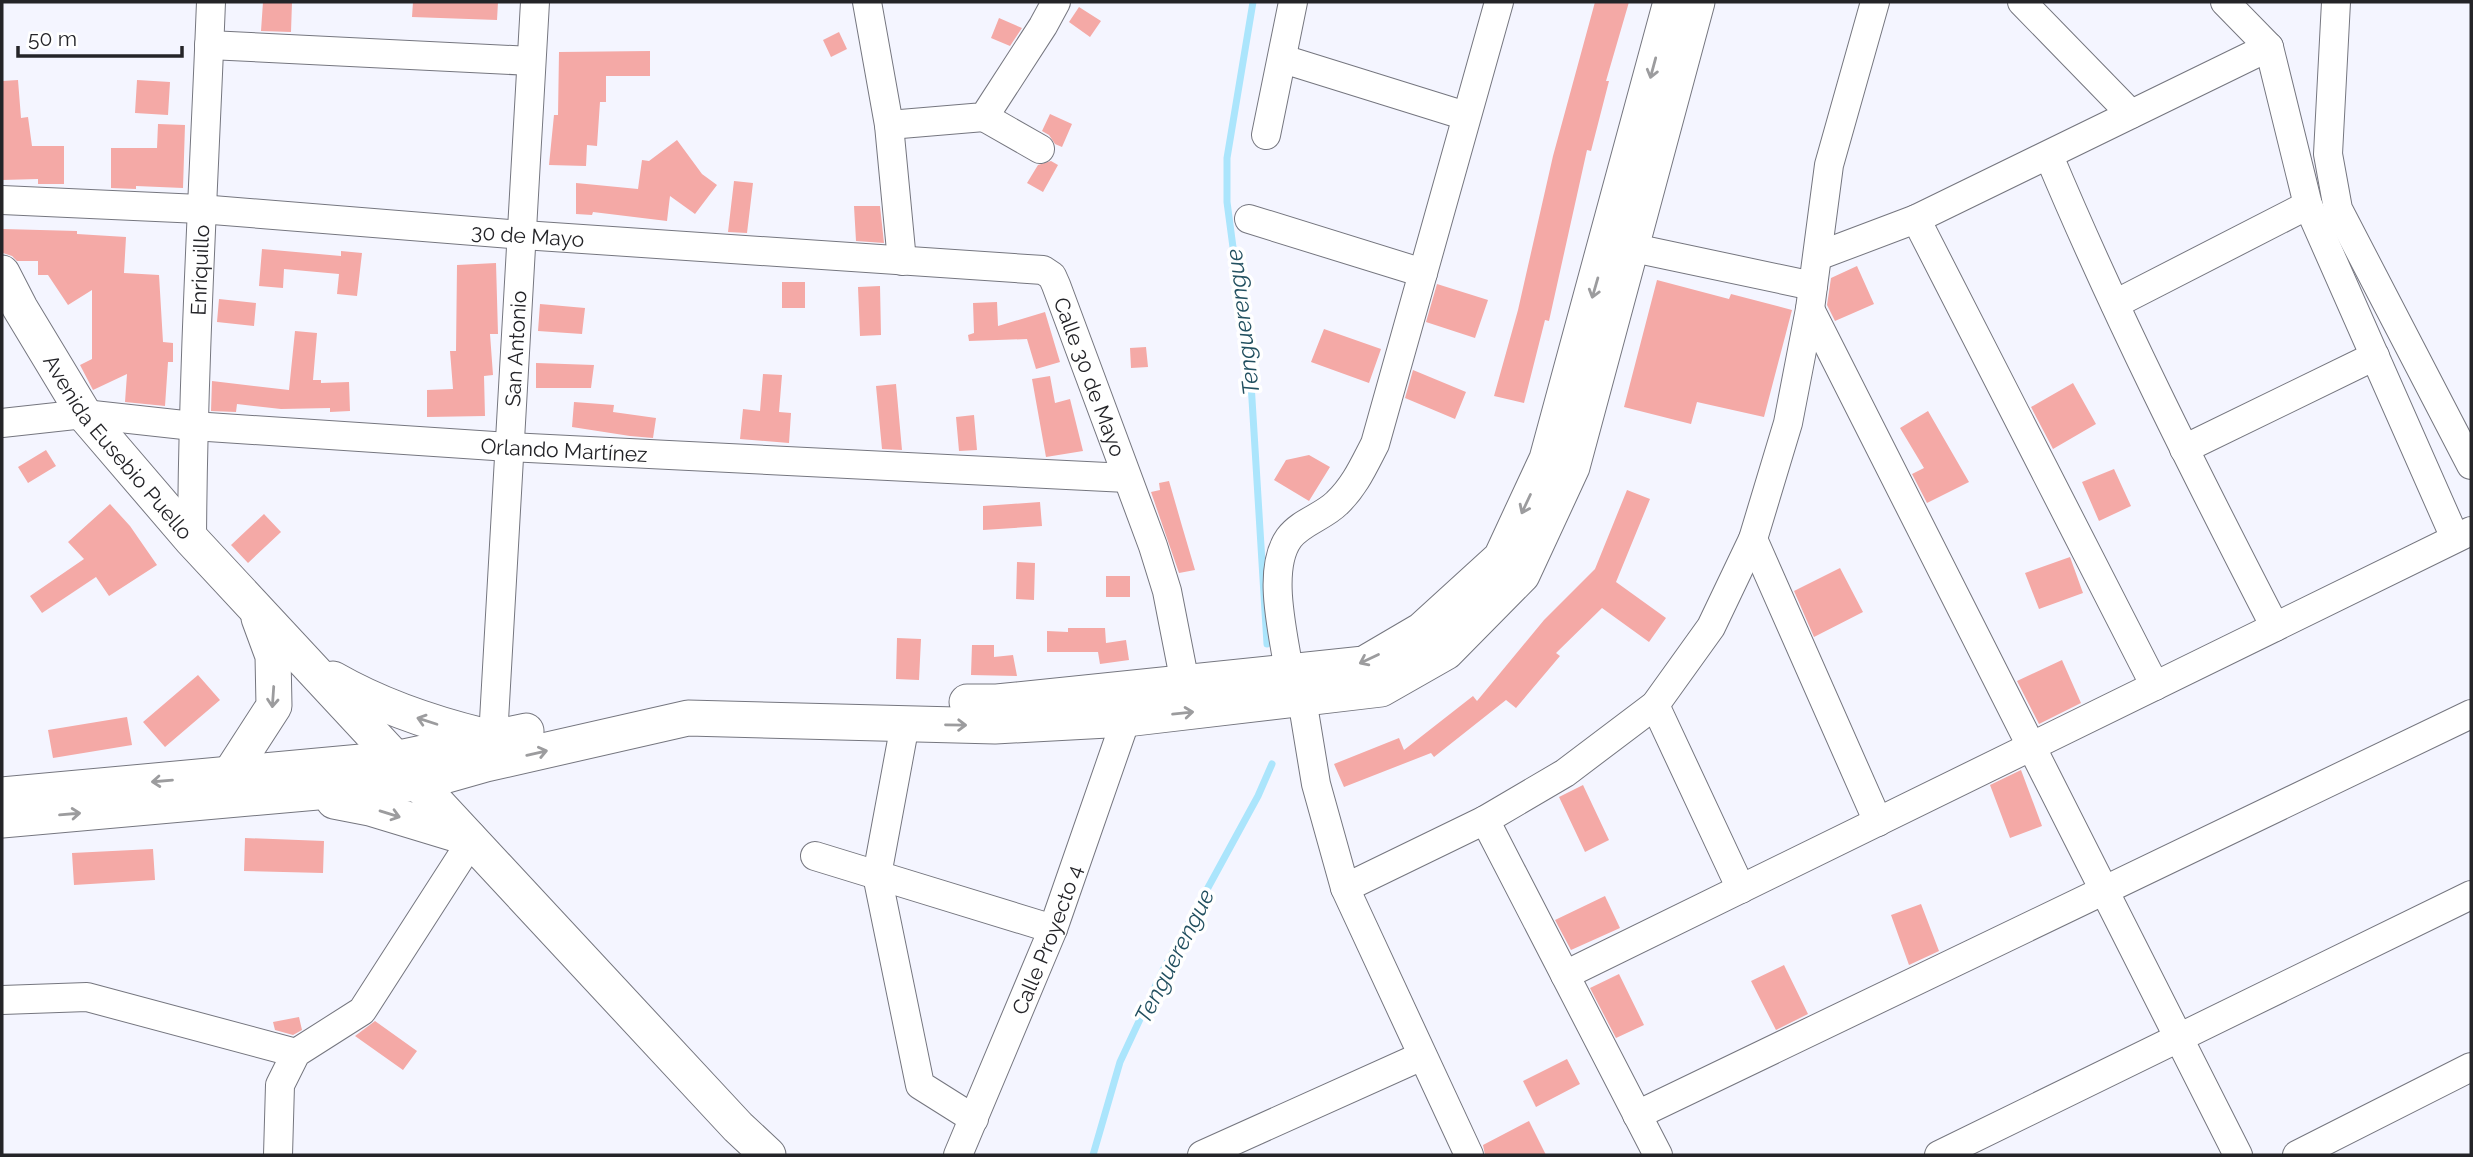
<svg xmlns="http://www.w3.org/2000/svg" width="2473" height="1157" font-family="Raleway,sans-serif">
<rect width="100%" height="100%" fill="#f4f5ff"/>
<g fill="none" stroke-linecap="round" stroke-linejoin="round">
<path stroke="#abe5fc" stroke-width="7" d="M1253,2L1227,158V202L1251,383L1267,644
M1093,1155L1120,1062L1162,972L1258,796L1272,764"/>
</g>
<path fill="#f4a9a6" d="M263,2H292L291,32L261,31Z
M413,2H498L497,20L412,17Z
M1595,2H1629L1606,81H1609L1591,151L1587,150L1549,321L1545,320L1524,403L1494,396L1518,310L1553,156Z
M1079,7L1101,21L1090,37L1069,22Z
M999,18L1022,28L1010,46L991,38Z
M839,32L847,49L831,57L823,40Z
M650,51V76H606V102H600L597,146L587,145L586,166L549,165L554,115H558L559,52Z
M18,80L21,118L28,117L32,146H64V184H38V179L2,180V81Z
M137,80L170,82L168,115L135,113Z
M1050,114L1072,124L1062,147L1055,144L1049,135L1042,131Z
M158,124L185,125L183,188L136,186V189L111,188V148H157Z
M677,140L702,174L717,185L695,214L670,196L667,221L593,212L592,215L576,214V183L638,189L642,160L649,161Z
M1051,161L1058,165L1043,192L1027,183L1038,165Z
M734,181L753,183L747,233L728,232Z
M854,206H880L884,243L856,241Z
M3,229L77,231V234L126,237L124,273L159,275L163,342L173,343V362H168L165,406L125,402L127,374L93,390L80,365L92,359V290L68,305L48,275H38V261H17L12,256L3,253Z
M262,249L341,256V251L362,253L357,296L337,294L339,274L284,269L283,288L259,286Z
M496,263L498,334H490L493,375L484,376L485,416L427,417V390L453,389L450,351H456L457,265Z
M1857,266L1874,304L1835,321L1827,305L1831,278Z
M1657,280L1729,299L1731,294L1792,310L1764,417L1697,402L1691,424L1624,407Z
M782,282H805V308H782Z
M1437,284L1488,300L1475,338L1426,322Z
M880,286L881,335L860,336L858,287Z
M219,299L256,303L254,326L217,322Z
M997,302L998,326L1045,312L1060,362L1036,369L1027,339L969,341L968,335L974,333L973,303Z
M540,304L585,308L582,334L538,331Z
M1324,329L1381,349L1369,383L1311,362Z
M295,331L317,333L313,380H321V383L349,382L350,411L330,412V408L281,409L237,404L236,412L211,411L212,381L289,390Z
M1146,347L1148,367L1131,368L1130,348Z
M536,363L594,365L591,388H536Z
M1413,370L1466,392L1455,419L1405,398Z
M763,374L782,375L779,412L791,413L789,443L740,439L743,409L760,411Z
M1050,376L1055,403L1070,399L1083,451L1046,457L1032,379Z
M2073,383L2096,424L2053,449L2031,407Z
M896,384L902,450L882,449L876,386Z
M574,402L614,405L613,412L656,418L653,438L630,436L572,427Z
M1928,411L1969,482L1927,503L1912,474L1924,468L1900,428Z
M974,415L977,450L959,451L956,417Z
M46,450L56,466L28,483L18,467Z
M1309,455L1330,467L1309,501L1274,480L1286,460Z
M2114,469L2131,506L2099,521L2082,482Z
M1169,481L1182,526L1195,570L1179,573L1151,492L1160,490L1159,483Z
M1627,490L1650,499L1616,582L1666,618L1649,642L1602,608L1556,653L1560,656L1516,708L1506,700L1434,757L1431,753L1344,787L1334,764L1399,738L1404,750L1473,696L1477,701L1544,620L1595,569Z
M1040,502L1042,526L983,530V506Z
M110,504L130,526L157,565L109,596L96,577L42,613L30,596L84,559L68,542Z
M264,514L281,532L248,563L231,545Z
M2070,557L2083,593L2039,609L2025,573Z
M1017,562L1035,563L1034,600L1016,599Z
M1840,568L1863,612L1814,637L1794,591Z
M1106,576H1130V597H1106Z
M1068,628H1105L1106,643L1126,640L1129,660L1100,664L1098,652H1047V631L1068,632Z
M897,638L921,639L919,680L896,679Z
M972,645H994V657L1013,655L1017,676L971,675Z
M2062,660L2081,703L2039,724L2017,681Z
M198,675L220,700L165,747L143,722Z
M127,717L132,745L53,758L48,730Z
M2021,770L2042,826L2010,838L1990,785Z
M1583,785L1609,840L1585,852L1559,797Z
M245,838L324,841L323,873L244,871Z
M153,849L155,880L74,885L72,853Z
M1605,896L1620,928L1571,950L1555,920Z
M1921,904L1939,951L1909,965L1891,915Z
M1784,965L1808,1014L1776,1030L1751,981Z
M1619,974L1644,1025L1616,1038L1590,988Z
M299,1017L302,1030L293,1035L275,1030L273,1022Z
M375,1021L417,1051L403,1070L355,1036Z
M1567,1059L1580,1084L1536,1107L1523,1081Z
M1529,1121L1546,1155H1485L1483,1145Z"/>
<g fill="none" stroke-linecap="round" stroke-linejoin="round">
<defs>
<g id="minor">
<path d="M867,2L889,125L902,261"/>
<path d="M2022,2L2131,114"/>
<path d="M2225,2L2269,47L2308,205L2455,538"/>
<path d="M2336,2L2328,154L2338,209L2471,465"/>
<path d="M209,45L531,61"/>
<path d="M1283,59L1466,116"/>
<path d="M984,117L1040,149"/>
<path d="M889,125L984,117L1043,26L1056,2"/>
<path d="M1266,135L1293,2"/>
<path d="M2049,156C2116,316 2195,472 2275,627"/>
<path id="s1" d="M2,200L200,209L523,235L1043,270L1052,276L1056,285L1153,546L1167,591L1185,683"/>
<path d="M1249,219L1423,273"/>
<path d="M1916,219L2269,47"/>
<path d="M1610,243L1813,286"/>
<path d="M1818,256L1916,219L2155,686"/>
<path d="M2115,304L2308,205"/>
<path d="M1810,309L2238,1155"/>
<path id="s2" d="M2,423L84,414L193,426L509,447L1127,478"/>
<path d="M2184,449L2375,356"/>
<path d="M1753,539L1878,822"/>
<path id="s3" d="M192,540C193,360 204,181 211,2"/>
<path d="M1289,672C1284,635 1266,570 1289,538C1301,522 1323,517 1337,503C1355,486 1364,465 1375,444L1499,2"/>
<path d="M1302,699L1316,784L1345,888L1469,1155"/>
<path d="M1655,705L1741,889"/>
<path d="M905,724L877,875L920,1085L974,1119"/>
<path id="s4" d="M493,738L535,2"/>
<path d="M1485,820L1658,1155"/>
<path d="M815,856L1053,929"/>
<path d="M1345,888L1485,820L1565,773L1655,705L1711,627L1753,539L1788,423L1810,309L1829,165L1875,2"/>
<path d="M1565,975L2471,531"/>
<path d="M2,1000L87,997L296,1053"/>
<path d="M1637,1115L2471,714"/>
<path d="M278,1155L280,1085L296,1053L362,1011L472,840"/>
<path id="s5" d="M958,1155L1053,929L1126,719"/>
<path d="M1202,1155L1422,1056"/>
<path d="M1939,1155L2471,895"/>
<path d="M2297,1155L2471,1067"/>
</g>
<g id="major">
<path id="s6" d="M2,273L20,308L84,414L192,540L738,1127L768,1155"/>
<path d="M333,679C380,706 430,723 483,736"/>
<path d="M967,702H997L1364,664L1422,630L1501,558L1547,459L1671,2"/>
<path d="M230,774L274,706L273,656L259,618"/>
<path d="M2,795L394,759L526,731"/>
<path d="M334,801L370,808L469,838"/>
<path d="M2,820L419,783L486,764L688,718L995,726L1126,719L1381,689L1446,652L1522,575L1572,467L1697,2"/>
</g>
</defs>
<use href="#minor" stroke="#75767f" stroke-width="30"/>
<use href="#major" stroke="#75767f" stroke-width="37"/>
<use href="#minor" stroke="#fff" stroke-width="28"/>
<use href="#major" stroke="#fff" stroke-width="35"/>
</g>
<defs><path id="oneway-shaft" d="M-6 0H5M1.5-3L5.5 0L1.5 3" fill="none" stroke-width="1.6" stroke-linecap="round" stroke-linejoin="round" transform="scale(1.75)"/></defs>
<g stroke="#9c9c9e">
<use href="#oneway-shaft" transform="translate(1653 68) rotate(105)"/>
<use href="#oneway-shaft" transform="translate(1595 288) rotate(106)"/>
<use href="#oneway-shaft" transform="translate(1526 504) rotate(115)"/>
<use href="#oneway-shaft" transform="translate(1369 659) rotate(155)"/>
<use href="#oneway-shaft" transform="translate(273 697) rotate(94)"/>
<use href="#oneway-shaft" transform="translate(1183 713) rotate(-6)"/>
<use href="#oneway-shaft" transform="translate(427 721) rotate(-162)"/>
<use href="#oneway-shaft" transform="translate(956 725) rotate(1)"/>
<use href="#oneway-shaft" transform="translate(537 753) rotate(-13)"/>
<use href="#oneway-shaft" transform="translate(162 781) rotate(175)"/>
<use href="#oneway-shaft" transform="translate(70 814) rotate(-5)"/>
<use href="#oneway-shaft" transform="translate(390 814) rotate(17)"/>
</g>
<g text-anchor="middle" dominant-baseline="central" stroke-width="7" stroke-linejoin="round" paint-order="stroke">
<g font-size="21" fill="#242428" stroke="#fff">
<text stroke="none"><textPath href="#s1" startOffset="527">30 de Mayo</textPath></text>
<text stroke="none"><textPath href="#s3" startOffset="270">Enriquillo</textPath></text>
<text stroke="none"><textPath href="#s4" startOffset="390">San Antonio</textPath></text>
<text stroke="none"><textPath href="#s1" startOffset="1162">Calle 30 de Mayo</textPath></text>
<text stroke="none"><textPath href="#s6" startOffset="210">Avenida Eusebio Puello</textPath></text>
<text stroke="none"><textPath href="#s2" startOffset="564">Orlando Martínez</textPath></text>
<text stroke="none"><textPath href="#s5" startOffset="233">Calle Proyecto 4</textPath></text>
</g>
<g font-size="23" font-style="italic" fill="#225060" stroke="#fff">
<text transform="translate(1242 322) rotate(-97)">Tenguerengue</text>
<text transform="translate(1174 956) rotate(-63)">Tenguerengue</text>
</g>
</g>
<rect width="2473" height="1157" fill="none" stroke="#242428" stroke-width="7"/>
<path d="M18 46v10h164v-10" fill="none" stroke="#242428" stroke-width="3.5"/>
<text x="28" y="46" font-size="21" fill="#242428" stroke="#ffffff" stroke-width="5" paint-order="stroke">50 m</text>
</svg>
